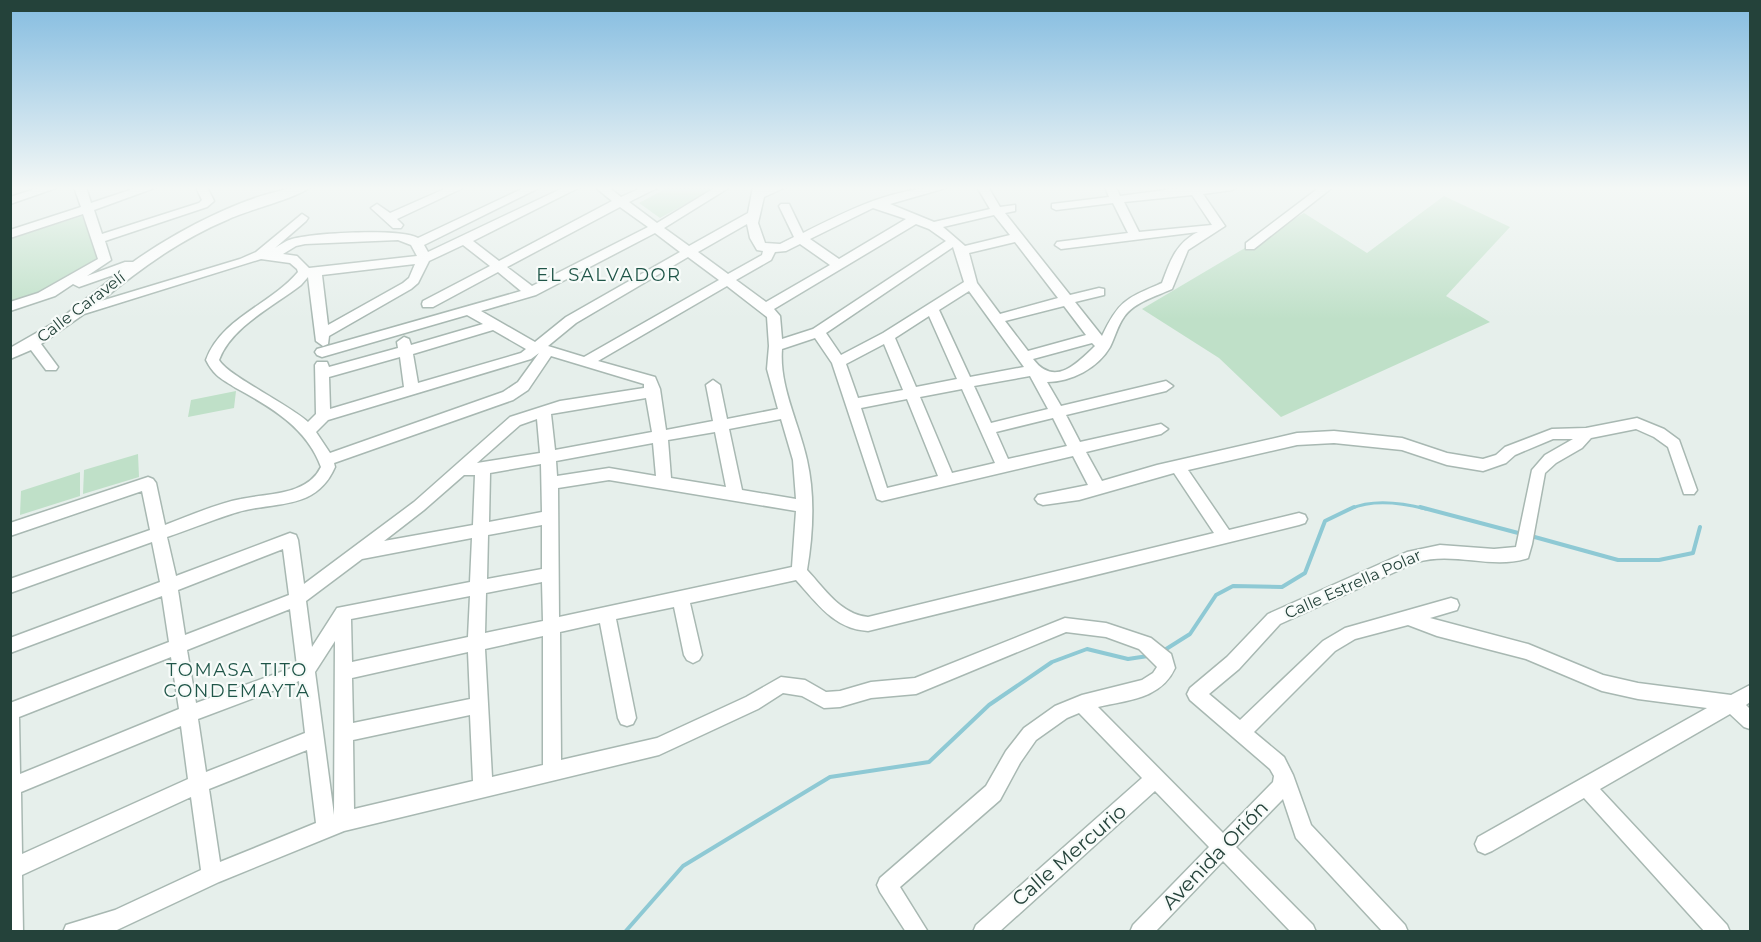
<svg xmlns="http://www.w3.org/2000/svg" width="1761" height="942" font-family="Montserrat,sans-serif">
<rect width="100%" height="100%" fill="#e6efeb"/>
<path fill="#bfe0c8" d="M669,187H717L660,218L639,203Z
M1444,196L1510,227L1446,296L1490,322L1281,417L1219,358L1142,309L1304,213L1367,253Z
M82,216L100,261L40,294L11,304L10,239Z
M236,391L234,408L188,417L191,400Z
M138,454L139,477L83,494L84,470Z
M80,472V496L20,515L21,491Z"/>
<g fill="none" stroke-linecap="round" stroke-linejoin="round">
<path stroke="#8ec9d4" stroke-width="3" d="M1350,509C1372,499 1403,503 1426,509"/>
<path stroke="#8ec9d4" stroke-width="4" d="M1420,507L1522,534
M1531,536L1618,560H1659L1693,553L1700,527
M1163,651L1190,634L1216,595L1233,586L1282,587L1305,573L1325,521L1354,507
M625,932L683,866L830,777L929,762L989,705L1052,662L1087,649L1128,659L1148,656"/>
<defs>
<path id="minor" d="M41,187H59L10,204V197Z
M74,187H86L91,203L139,187H157L94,210L102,234L199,203L202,200L196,187H207L214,201L207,207L105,241L111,260L87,276L125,262H133C176,231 258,187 310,187C297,198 248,210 229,219C181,239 141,268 101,301L240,259L256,252L302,214L308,218L306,221L275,248C280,245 285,241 292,239C314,233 399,228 418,238L526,187H541L424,245L428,252L565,187H580L473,241L499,261L612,201L595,187H608L621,197L643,187H659L629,202L657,223L716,187H730L664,228L689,246L748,213L753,187H786L764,197L758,223L765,243L780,244L794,237L779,206L781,204H789L803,233C853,208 893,187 949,187L890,204L934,222L990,209L977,187H988L1000,207L1015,205V211L1005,213L1070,295L1099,288L1104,289V295L1075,302L1102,336C1119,300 1127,298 1162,283C1170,261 1176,243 1198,232L1061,249L1055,245L1057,242L1128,233L1113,203L1056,210L1052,208V204L1109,197L1105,187H1116L1120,196L1188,187H1237L1232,190L1203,194L1225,226L1188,250L1172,289C1157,296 1134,302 1124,317C1118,325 1115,337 1110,347C1098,368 1071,382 1047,382L1061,406L1166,381L1173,386L1166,391L1066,415L1080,442L1161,424L1168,429L1161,434L1086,452L1102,481L1157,465L1297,433L1334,431L1402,438L1447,453L1483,459L1496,455L1505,447L1552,429L1586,428L1637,418L1664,429L1679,440L1697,490L1694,494H1684L1668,447L1654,437L1636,429L1591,438L1582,448L1556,463L1545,473L1532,544L1528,558C1492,570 1454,551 1417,562L1280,624L1239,669L1209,694L1240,720L1323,641L1345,628L1451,598L1457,600L1459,605L1457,610L1430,618L1528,644L1603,675L1638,683L1731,695L1750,685V702L1746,705L1750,709V729L1744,727L1730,714L1600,789L1727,925L1730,932H1705L1584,798L1492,851L1485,854L1478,851L1475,844L1478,837L1707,708L1638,699L1602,691L1526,659L1437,636L1408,625L1355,639L1335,651L1254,732L1284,757L1293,775L1311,825L1405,925L1408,932H1383L1296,838L1283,799L1236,847L1313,925L1316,932H1291L1223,861L1155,932H1130L1133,925L1209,847L1155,791L999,932H973L976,925L1142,778L1079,713L1067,718L1036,740L1020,763L1000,800L900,887L928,932H906L880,892L877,885L880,878L986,786L1006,751L1024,728L1055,706L1082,695L1142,680L1153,673L1157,667L1139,649L1106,637L1066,632L916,694L871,698L840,707L824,708L802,696L783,693L758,709L659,755L344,831L219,882L117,930L63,932L66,925L115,910L201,870L191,797L22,875L23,932H10V703L169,642L162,596L10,653V638L160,582L152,542L10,593V579L150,530L142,491L10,536V523L148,477L153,479L156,483L165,525C189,516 215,504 241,499C267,493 307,496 321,467C307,428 271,407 236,388C222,379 214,376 206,360C221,318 270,305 298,272L297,269L290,263L261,259L84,314L41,344L58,367L56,370H46L31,350L10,359V348L59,320L119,273L79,287L73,284L55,296L10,311V302L38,293L98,259L83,214L10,238V230L81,207ZM1192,195L1212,225L1139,232L1124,202ZM620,207L648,227L532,286L507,267ZM873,208L906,219L839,259L810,239ZM994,215L1010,235L965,246L943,227ZM747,224L750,238L757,250L763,251L762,255L728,274L698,252ZM916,224L929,229L946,241L813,329L782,339L780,316L774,309ZM655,233L680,252L566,317L535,342L481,311L536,295ZM398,240L411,245L417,256L309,268L297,256L283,254L296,246L305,244ZM1015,242L1058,298L1000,314L977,283L969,253ZM800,244L830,265L766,302L736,280L771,260L775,252L786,251ZM463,245L490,266L423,301L422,304L423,307H433L498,272L521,291L317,349L315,352L317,355L322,357L467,315L483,324L411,345L409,339L404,337L397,342L398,348L329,367L327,362H317L315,365L316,414L308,422C288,404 227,375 219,360C231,327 274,306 301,285L308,277L316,341L323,346L328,344L329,336L411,289L418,283L429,261ZM953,247L964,282L883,333L841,355L826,333ZM688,257L719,280L584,357L548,346L576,323ZM415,264L409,278L403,283L328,325L322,275ZM727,286L767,317L769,346L767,369L778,409L727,419L720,385L713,380L706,385L713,421L666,430L660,389L655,377L598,361ZM969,291L1024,367L970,377L939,310ZM1064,306L1086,335L1028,351L1005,321ZM929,316L957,379L916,387L895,338ZM493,330L526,349L521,353L418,383L413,354ZM815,338L832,363L877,499L882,501L1073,456L1088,485L1038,495L1035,499L1038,503L1043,505L1079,500L1174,473L1214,533L868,617C840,614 825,589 807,570C813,535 815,495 807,460C799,423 779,387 782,349ZM1092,343L1095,346C1077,363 1055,388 1033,359ZM884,344L903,390L858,398L846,364ZM539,353L518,382L503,392L330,453L316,432L328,420L531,359ZM551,356L644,384V388L560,401L510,417L414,502L304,584L298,540L296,535L290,533L176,576L167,537C191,529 214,519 238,512C275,501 316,511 335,467L334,463L513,400L528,390ZM400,357L404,387L330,409L329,377ZM1030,376L1048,409L991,423L974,386ZM962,389L995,463L952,473L920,397ZM646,398L652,432L555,450L551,414ZM907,399L938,476L887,488L861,408ZM1053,418L1067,446L1008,459L996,432ZM537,419L540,453L477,463L520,425ZM781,419L793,460L796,499L742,490L729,429ZM715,432L726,487L671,478L668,440ZM1553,439H1573L1545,455L1532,470L1516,547L1494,549L1440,545L1407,552L1268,614L1227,657L1190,688L1187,694L1190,700L1270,769L1274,776L1273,782L1223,833L1098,707C1128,700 1161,699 1175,668L1171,654L1151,638L1106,623L1065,618L915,678L871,682L840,691L826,692L805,680L781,677L746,697L657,738L561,760L560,632L600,623L618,718L621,724L627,726L633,724L636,718L616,619L674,607L684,655L687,660L693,663L699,660L702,655L690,603L796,580C817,603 834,629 868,631L1299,525L1305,523L1307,519L1305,515L1299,513L1229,530L1188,470L1297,445L1334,443L1402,450L1447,465L1483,471L1506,463L1515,455ZM653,443L656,476L609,468L557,476L556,461ZM541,464L542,512L489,522L490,473ZM464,475H475L473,525L384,541L424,510ZM609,480L796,511L792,567L559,617L558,488ZM542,525V569L487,579L488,535ZM472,538L470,582L337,608L312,647L306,601L362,559ZM283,549L289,595L185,635L178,590ZM542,582L543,621L485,633L486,593ZM470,596L468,637L352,662L351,619ZM290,609L297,666L196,703L187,650ZM543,636V765L492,777L485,649ZM335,641L334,815L315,672ZM468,652L470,699L353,723L352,678ZM171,657L179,709L20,774L19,717ZM299,681L305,733L206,772L198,719ZM470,715L473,781L354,809L353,740ZM181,726L188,779L22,854L21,792ZM307,750L316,823L220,862L209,789Z
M449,187H465L397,219L403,225L401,228H393L371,208L377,204L390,213Z
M1320,187H1333L1254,249H1246V243Z"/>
</defs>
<use href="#minor" stroke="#a8b8b2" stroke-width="3"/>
<use href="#minor" fill="#fff" fill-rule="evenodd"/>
</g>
<linearGradient id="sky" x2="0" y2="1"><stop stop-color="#84bce0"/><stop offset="0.59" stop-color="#f4f8f6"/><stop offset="1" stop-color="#f4f8f6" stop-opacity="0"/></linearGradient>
<rect width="1761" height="319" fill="url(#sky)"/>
<g text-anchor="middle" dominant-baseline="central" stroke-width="4.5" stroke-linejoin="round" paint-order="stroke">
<g font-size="16" fill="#24423a" stroke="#f7fbf9">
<text transform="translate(81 307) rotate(-37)">Calle Caravelí</text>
<text transform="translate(1353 584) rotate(-24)">Calle Estrella Polar</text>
</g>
<g font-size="18" letter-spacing="1.5" fill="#1f5548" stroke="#f7fbf9">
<text x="609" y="275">EL SALVADOR</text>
<text x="237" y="670">TOMASA TITO<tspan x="237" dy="21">CONDEMAYTA</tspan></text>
</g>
<g font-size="20" fill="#24423a" stroke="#f7fbf9">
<text transform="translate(1069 855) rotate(-41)">Calle Mercurio</text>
<text transform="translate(1215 855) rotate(-46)">Avenida Orión</text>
</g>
</g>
<rect width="1761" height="942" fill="none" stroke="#24423a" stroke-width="24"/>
</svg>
